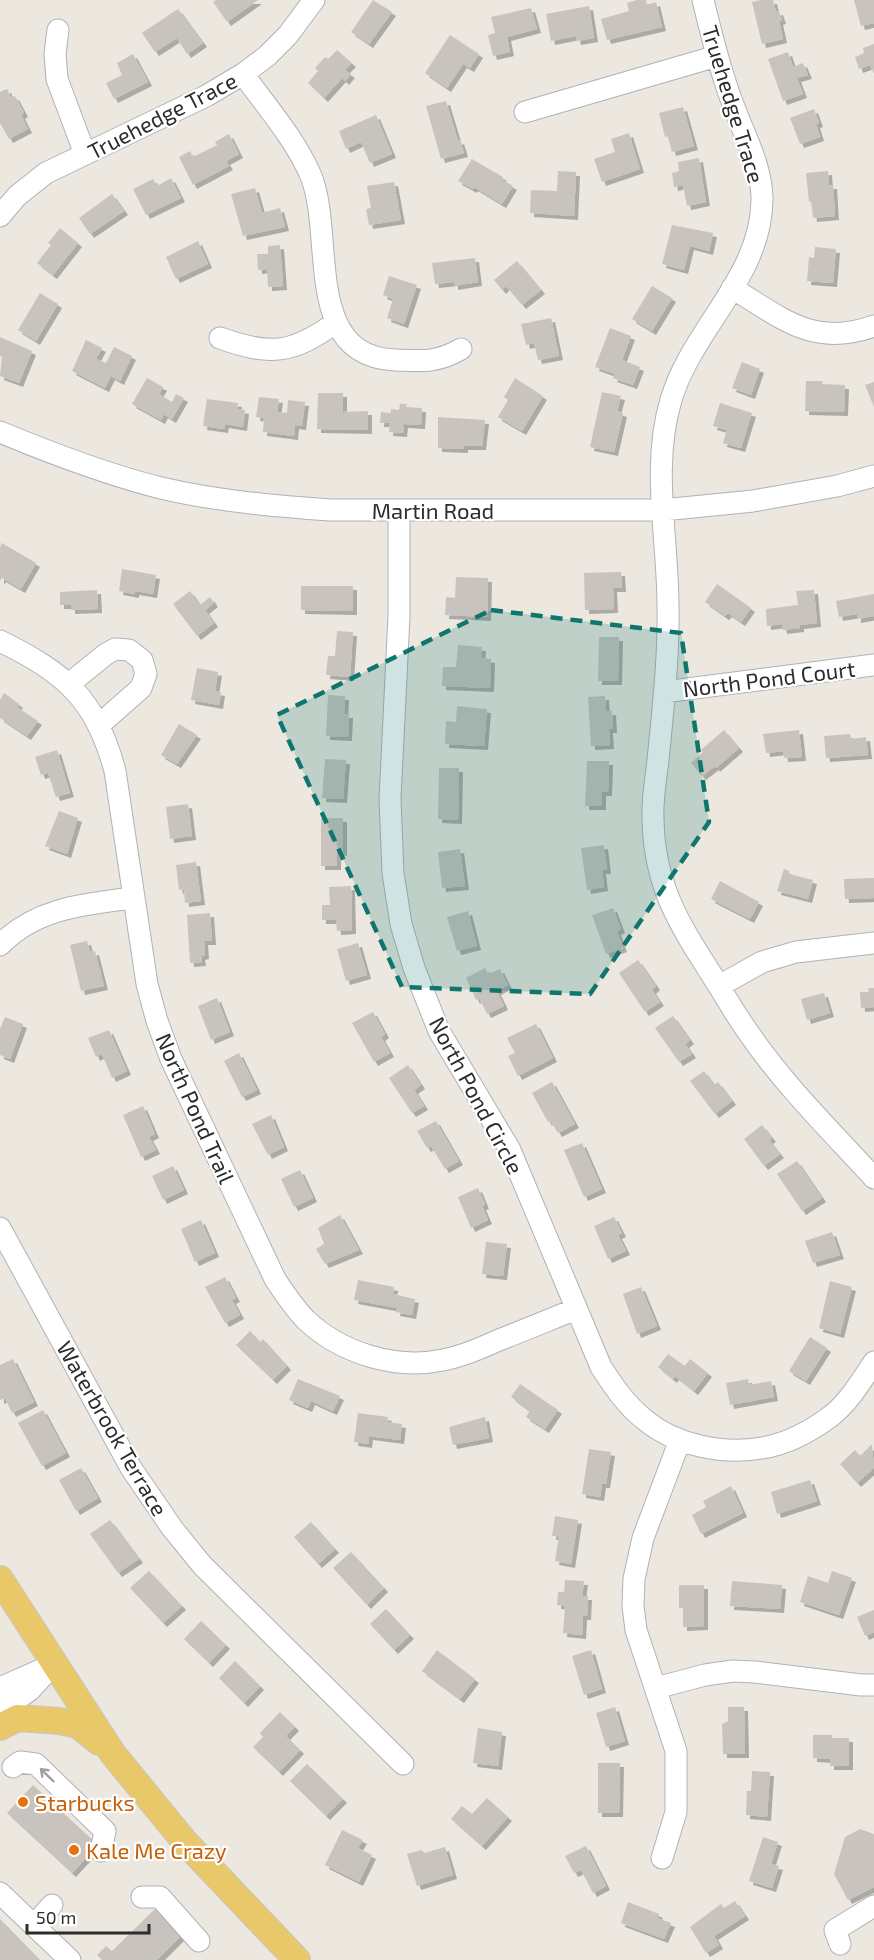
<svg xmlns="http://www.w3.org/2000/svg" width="874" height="1960" font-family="'Exo 2',sans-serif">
<defs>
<filter id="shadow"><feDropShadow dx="4" dy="4" stdDeviation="0" flood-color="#0004"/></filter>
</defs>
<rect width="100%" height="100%" fill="#ece7df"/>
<path fill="#c8c3be" filter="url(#shadow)" d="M216,0H258L227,22L213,2Z
M373,0L392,12L369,44L351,32Z
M637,0H646L647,5L656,2L662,27L607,40L601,19L629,11L627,3Z
M761,0H773L776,12L779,11L782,20L779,21L783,39L762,44L752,2Z
M854,0H874V23L861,26Z
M589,6L594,38L577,41L576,36L551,41L546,14Z
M531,8L537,29L507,37L510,52L493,56L488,35L495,33L491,17Z
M178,9L203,43L187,54L177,38L155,52L142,33Z
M450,35L479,54L470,68L463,64L447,88L425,73Z
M874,44V74L870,65L859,69L855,57L864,53L863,48Z
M337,50L352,63L345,70L351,74L345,81L342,78L324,98L308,83L318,71L315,68L325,57L328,59Z
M788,52L793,67L803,63L808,75L797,78L803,94L783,101L768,59Z
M133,54L148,82L114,99L106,83L122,75L117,63Z
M7,89L11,98L15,96L24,113L21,115L28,129L9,139L0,123V92Z
M446,101L458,141L460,140L464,153L441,159L426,106Z
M683,107L694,146L672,152L668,136L665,137L659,113Z
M814,109L819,123L816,124L820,137L800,144L790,118Z
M376,115L392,154L370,163L361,142L346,149L339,131Z
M629,133L640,169L602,182L594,159L615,152L611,139Z
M229,134L239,154L226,161L229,166L193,185L179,157L190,151L193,157L217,145L215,142Z
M699,158L706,202L687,206L683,185L674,187L672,173L679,171L678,162Z
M472,159L503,177L501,179L513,186L502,204L474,187L473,189L458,181Z
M558,171L576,172L574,216L530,213L531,190L557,191Z
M828,171L829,185H833L835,216L813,218L811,201L809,202L806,173Z
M171,178L181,198L146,215L133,189L153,179L157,186Z
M394,182L401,220L369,225L366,209L371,208L367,186Z
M255,188L262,213L280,208L285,227L243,236L231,194Z
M112,194L124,211L90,234L79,218Z
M672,225L713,233L709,251L690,246L684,270L662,264Z
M60,228L78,243L53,275L37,263L51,245L48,243Z
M198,241L208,264L176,279L166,257Z
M280,245L283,286L268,287L267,269L258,270L257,254H268V246Z
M815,247L836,249L833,283L807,281L809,257L814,258Z
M475,258L478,282L454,286V282L435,284L432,263Z
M517,261L541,290L522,305L506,286L502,290L494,280Z
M389,276L417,285L404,324L387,318L393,299L383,295Z
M652,286L672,298L652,331L632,319Z
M40,293L58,304L36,341L18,330Z
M551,318L559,356L538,360L534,343L526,345L521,324Z
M610,328L631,336L622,360L640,367L633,385L613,378L615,374L595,367Z
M0,337L32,351L19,383L0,376L2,357L0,356Z
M86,340L102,348L96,359L106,363L114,347L132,356L120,381L111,376L105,388L72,371Z
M742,362L760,369L751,395L732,388Z
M147,378L163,387L159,394L172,402L176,394L184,398L172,419L164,414L161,420L132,404Z
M515,378L543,396L522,431L498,417L508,400L504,397Z
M806,381H823L822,384L845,385L844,412L805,411Z
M874,382V407L865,385Z
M602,392L621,396L617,411L623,413L614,452L590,447Z
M318,393H343V412L368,411V430L317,429Z
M259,397L279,399L277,412L287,413L288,400L305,402L302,426L295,425L294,436L263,432L264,418L256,417Z
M207,399L238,403L237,409L245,410L243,427L225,424L224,429L203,426Z
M720,403L752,413L741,448L723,443L727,430L713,426Z
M400,404H407L406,407L422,408L421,425L404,424L403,433L389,432L390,423H380L381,412L391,413V409L399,410Z
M438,417L485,420L482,446H464V449L438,448Z
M2,543L36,563L21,589L2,578L0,581V547Z
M122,569L156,575L153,594L135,591V594L119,591Z
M621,572L622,588H613L614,609L585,610L584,573Z
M456,577L488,578L487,617L445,615L446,597L455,598Z
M717,584L751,608L741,622L728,613L725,616L705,602Z
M301,586H353V611L301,610Z
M97,590L98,609L71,610V605H60V592Z
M814,590L817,623L800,625V628L783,630L782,624L767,626L766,609L798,605L796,591Z
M190,591L200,605L210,597L214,603L205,610L214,623L197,636L173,604Z
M874,594V616L857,619V614L839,617L836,601Z
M337,631L353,632L350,677L326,675L328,656H335Z
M599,637H619L618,681H598Z
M458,645L482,647L481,658L491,659L490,688L442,686L443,667H456Z
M197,668L218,672L215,691L221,692L219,705L191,700Z
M4,693L19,704L17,707L38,721L27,736L0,718V700Z
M328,695L345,696L344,714H349L348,737L326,736Z
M605,696L606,711H612L613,729H609L610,745L591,746L588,697Z
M457,706L487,709L484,746L445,744L446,721L456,722Z
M179,724L197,735L177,764L161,755Z
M724,730L739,748L716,768L715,766L702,776L691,763L703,752L701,750Z
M799,730L802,757L784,758L783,751L766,753L763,734Z
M850,734L851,739L866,737L868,755L826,758L824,736Z
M57,750L70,793L56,797L48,773L41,775L35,757Z
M325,759L346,760L343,799L322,798Z
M587,761H609L608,792H602V806H585Z
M439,768H459L458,820L438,819Z
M188,804L192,836L170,839L166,807Z
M59,811L78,818L67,854L45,846Z
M321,818H343V852L337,851V866H321Z
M604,845L607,870H602L604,887L587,890L581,848Z
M460,849L465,886L442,888L438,852Z
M196,862L201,901L185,903L184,889L179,890L176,865Z
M784,869L789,871V874L813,880L808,899L777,891Z
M874,878V898L845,899L844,879Z
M720,881L759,902L750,919L711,899Z
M351,886L352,930L337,931L336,920H322V905H330L329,887Z
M613,908L621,929L617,931L623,948L606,954L592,915Z
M468,911L477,946L457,951L447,917Z
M210,913L212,941H204L205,955L201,956L202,962L190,963L187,915Z
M87,941L90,952L95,951L104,986L81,991L70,945Z
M358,943L367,975L346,981L337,949Z
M638,960L656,986L652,990L660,1002L645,1012L619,973Z
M485,968L488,974L500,969L508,985L497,991L504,1006L487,1014L479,998L476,1000L466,978Z
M868,988H874V1007L861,1008L860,992H869Z
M824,993L830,1013L807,1020L801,999Z
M217,998L230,1032L211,1040L198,1006Z
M373,1012L385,1034L381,1037L390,1053L374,1062L352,1023Z
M673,1016L690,1040L685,1044L692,1054L679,1062L655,1028Z
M5,1017L23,1024L10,1059L0,1055V1029Z
M536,1024L553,1058L518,1076L508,1056L515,1053L507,1038Z
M109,1030L127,1071L112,1078L102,1054L96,1057L88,1038Z
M239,1053L257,1090L242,1097L224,1061Z
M408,1065L421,1085L414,1090L424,1106L412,1113L389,1078Z
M704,1071L714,1085L718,1082L732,1101L715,1114L690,1081Z
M552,1082L575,1124L558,1133L550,1120L548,1122L532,1093Z
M143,1106L155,1134L149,1137L156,1150L141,1157L123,1115Z
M271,1115L284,1147L268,1155L252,1124Z
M436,1121L459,1161L445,1169L431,1146L427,1148L417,1131Z
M762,1125L772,1138L769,1140L780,1154L764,1166L744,1139Z
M582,1143L602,1189L584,1197L564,1150Z
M797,1161L822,1198L802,1211L777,1174Z
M173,1166L184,1190L163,1200L152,1176Z
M300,1170L313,1198L294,1207L281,1179Z
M478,1188L485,1205L482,1206L488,1220L471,1228L458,1197Z
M340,1215L359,1250L325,1264L316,1249L324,1244L318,1228Z
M614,1217L622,1233L618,1235L626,1251L608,1259L594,1226Z
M201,1220L215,1253L195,1262L181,1229Z
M832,1232L840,1255L813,1263L805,1241Z
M486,1242L507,1244L503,1276L482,1274Z
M225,1277L236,1298L232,1300L240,1315L225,1323L205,1287Z
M358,1280L394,1287L393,1294L415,1299L412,1315L396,1312L397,1308L354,1300Z
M830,1281L852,1287L840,1334L819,1328Z
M641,1287L657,1326L637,1334L623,1294Z
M250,1331L260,1342L263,1339L287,1366L273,1380L236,1345Z
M810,1337L827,1348L806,1381L789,1371Z
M668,1354L685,1366L690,1359L708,1373L694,1391L675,1376L673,1379L658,1367Z
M13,1359L34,1402L12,1413L5,1398L0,1400V1365Z
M298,1379L340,1396L333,1411L311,1401L308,1408L289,1400Z
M748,1379L749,1385L771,1381L774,1397L730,1405L726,1383Z
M520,1384L558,1410L545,1429L526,1417L530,1411L511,1397Z
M43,1410L66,1453L42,1466L18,1423Z
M358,1413L388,1417L387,1422L402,1424L400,1440L369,1436L368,1444L354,1442Z
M485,1417L489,1438L453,1445L449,1427Z
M872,1444L874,1468L857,1483L840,1464L855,1450L860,1456Z
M589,1449L611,1452L606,1484H602L600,1497L582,1494Z
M81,1468L98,1498L76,1511L59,1480Z
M810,1480L817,1501L777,1514L771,1492Z
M731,1486L743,1513L701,1534L692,1515L706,1507L703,1501Z
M555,1516L578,1520L571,1564L555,1561L559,1536H552Z
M110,1520L139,1559L118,1573L90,1534Z
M311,1522L335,1549L318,1564L294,1537Z
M351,1552L384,1588L367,1605L333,1568Z
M149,1571L182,1606L163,1623L130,1588Z
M832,1571L852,1578L839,1615L800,1602L808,1576L828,1583Z
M565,1580L584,1581L582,1596H588L587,1616H583L582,1635L563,1633L565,1606L557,1605L558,1592H564Z
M732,1581L782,1585L780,1609L730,1606Z
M679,1585H704V1626L683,1627V1608H679Z
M386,1609L410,1635L394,1650L370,1624Z
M874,1610V1632L865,1636L857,1617Z
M201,1621L226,1645L209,1663L184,1639Z
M437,1650L475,1679L460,1699L422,1671Z
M591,1650L602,1689L584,1695L572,1656Z
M235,1661L260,1686L244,1703L219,1678Z
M615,1707L625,1741L606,1747L596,1713Z
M728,1707H744L745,1754H723L722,1724L728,1721Z
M280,1712L295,1727L286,1736L300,1750L279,1772L253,1747L263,1737L260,1733Z
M478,1728L502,1732L498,1766L473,1763Z
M813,1735H832V1738H849V1766H830V1759L813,1758Z
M598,1763H620L619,1813H598Z
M307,1764L343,1799L326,1816L290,1781Z
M752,1771L770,1772L767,1817L746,1815L747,1791H751Z
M33,1785L98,1845L72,1873L7,1813Z
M487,1798L508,1817L482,1846L451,1819L462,1806L472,1814Z
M860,1829L874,1834V1887L848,1900L834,1874L845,1837Z
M342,1830L363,1840L358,1848L372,1855L359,1882L325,1865Z
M763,1837L778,1842L771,1864L779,1866L772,1888L749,1881Z
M586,1846L606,1886L593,1893L581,1870L574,1873L565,1856Z
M445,1847L453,1875L417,1886L407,1854L422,1850L424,1853Z
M735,1901L745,1916L714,1936L719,1945L706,1953L690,1927L721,1904L724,1908Z
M628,1902L659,1914L657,1918L671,1923L664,1939L621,1923Z
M157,1907L183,1934L157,1960H102L97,1955L106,1946L112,1951Z
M0,1919L40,1960H0Z"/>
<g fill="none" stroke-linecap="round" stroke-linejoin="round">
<defs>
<path id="minor" d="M703,0C711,33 719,67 731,99C742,131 761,163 762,197C763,276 692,328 671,400C651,466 668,538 668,606C669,657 663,709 658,760C656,779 652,799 653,818C654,891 683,929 720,988C729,1003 738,1018 748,1032C784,1085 831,1131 874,1178
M58,30L55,54L57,79L85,154
M243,74C267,107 295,139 311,176C335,236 302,356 395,360C422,361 437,363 461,349
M525,112L717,56
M0,216L17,196L46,173L206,96L243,74L267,56L288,35L314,0
M732,288C782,318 813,348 874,326
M220,338C270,356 292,354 335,323
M0,432C53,454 105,474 161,488C217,501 273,506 330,510H663L753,501L837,486L874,476
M399,511V616L390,799L393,873L401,924L414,968L439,1031L510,1150L601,1367C614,1387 626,1405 645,1420C675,1445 723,1455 762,1448C787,1444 811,1431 831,1416C849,1402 862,1380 874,1362
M0,641C65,673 96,699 115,771L147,984L157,1021L171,1059L275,1279C285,1294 294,1308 306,1320C341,1353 395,1370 443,1360C463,1356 481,1348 499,1340C525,1330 551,1319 576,1309
M69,684L106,654L115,649L129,650L142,660L146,674L141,688L99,725
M664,692L874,665
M0,945C36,908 85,904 133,898
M719,986L762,962L796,952L874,943
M0,1228L131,1468L172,1528L202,1565L403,1764
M0,1688L45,1668
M656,1688L705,1675L733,1671L755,1672L861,1685H874
M0,1711L30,1690L54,1664
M13,1767L20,1762L36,1764L105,1831L101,1851
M662,1858L676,1812V1751L636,1630L633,1606L634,1579L643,1538L680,1440
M0,1893L70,1960
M142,1897H160L199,1941
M34,1925L52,1905
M840,1944L835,1930L874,1906"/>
<path id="major" d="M0,1579L113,1754L185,1842L297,1960
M0,1727L18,1718L59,1721L78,1725L99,1742"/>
</defs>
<use href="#minor" stroke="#afb2bb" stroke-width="23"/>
<use href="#major" stroke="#c8c8c8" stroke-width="28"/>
<use href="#minor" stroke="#fff" stroke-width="21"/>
<use href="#major" stroke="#e8c869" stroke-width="26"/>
</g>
<defs><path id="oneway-shaft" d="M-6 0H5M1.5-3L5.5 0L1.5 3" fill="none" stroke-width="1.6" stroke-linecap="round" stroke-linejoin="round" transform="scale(1.5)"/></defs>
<use stroke="#a0a0a0" href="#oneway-shaft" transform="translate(47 1775) rotate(-136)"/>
<path fill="#0f766e" fill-opacity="0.2" stroke="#0f766e" stroke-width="4.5" stroke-dasharray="12 8" stroke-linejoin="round" d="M491,610L681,633L709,822L590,994L402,987L277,715Z"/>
<g fill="#e8710a" stroke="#fff" stroke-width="2">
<circle cx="23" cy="1802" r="6"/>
<circle cx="74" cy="1850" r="6"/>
</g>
<g text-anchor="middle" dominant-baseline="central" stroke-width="4.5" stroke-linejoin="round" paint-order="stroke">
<g font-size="22" fill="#2c2c2c" stroke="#fff">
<text transform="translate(734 104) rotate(73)">Truehedge Trace</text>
<text transform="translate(162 115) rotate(-27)">Truehedge Trace</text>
<text x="433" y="510">Martin Road</text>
<text transform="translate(769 678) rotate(-7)">North Pond Court</text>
<text transform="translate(477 1095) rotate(62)">North Pond Circle</text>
<text transform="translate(196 1108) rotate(66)">North Pond Trail</text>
<text transform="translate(113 1428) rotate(60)">Waterbrook Terrace</text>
</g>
<g font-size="22" fill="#c56008" stroke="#fff" text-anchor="start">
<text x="35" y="1802">Starbucks</text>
<text x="86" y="1850">Kale Me Crazy</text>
</g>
</g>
<path d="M27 1924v9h122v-9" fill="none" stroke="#2c2c2c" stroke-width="3"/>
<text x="36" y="1924" font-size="18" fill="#2c2c2c" stroke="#ffffff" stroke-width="4.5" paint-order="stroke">50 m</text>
</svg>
